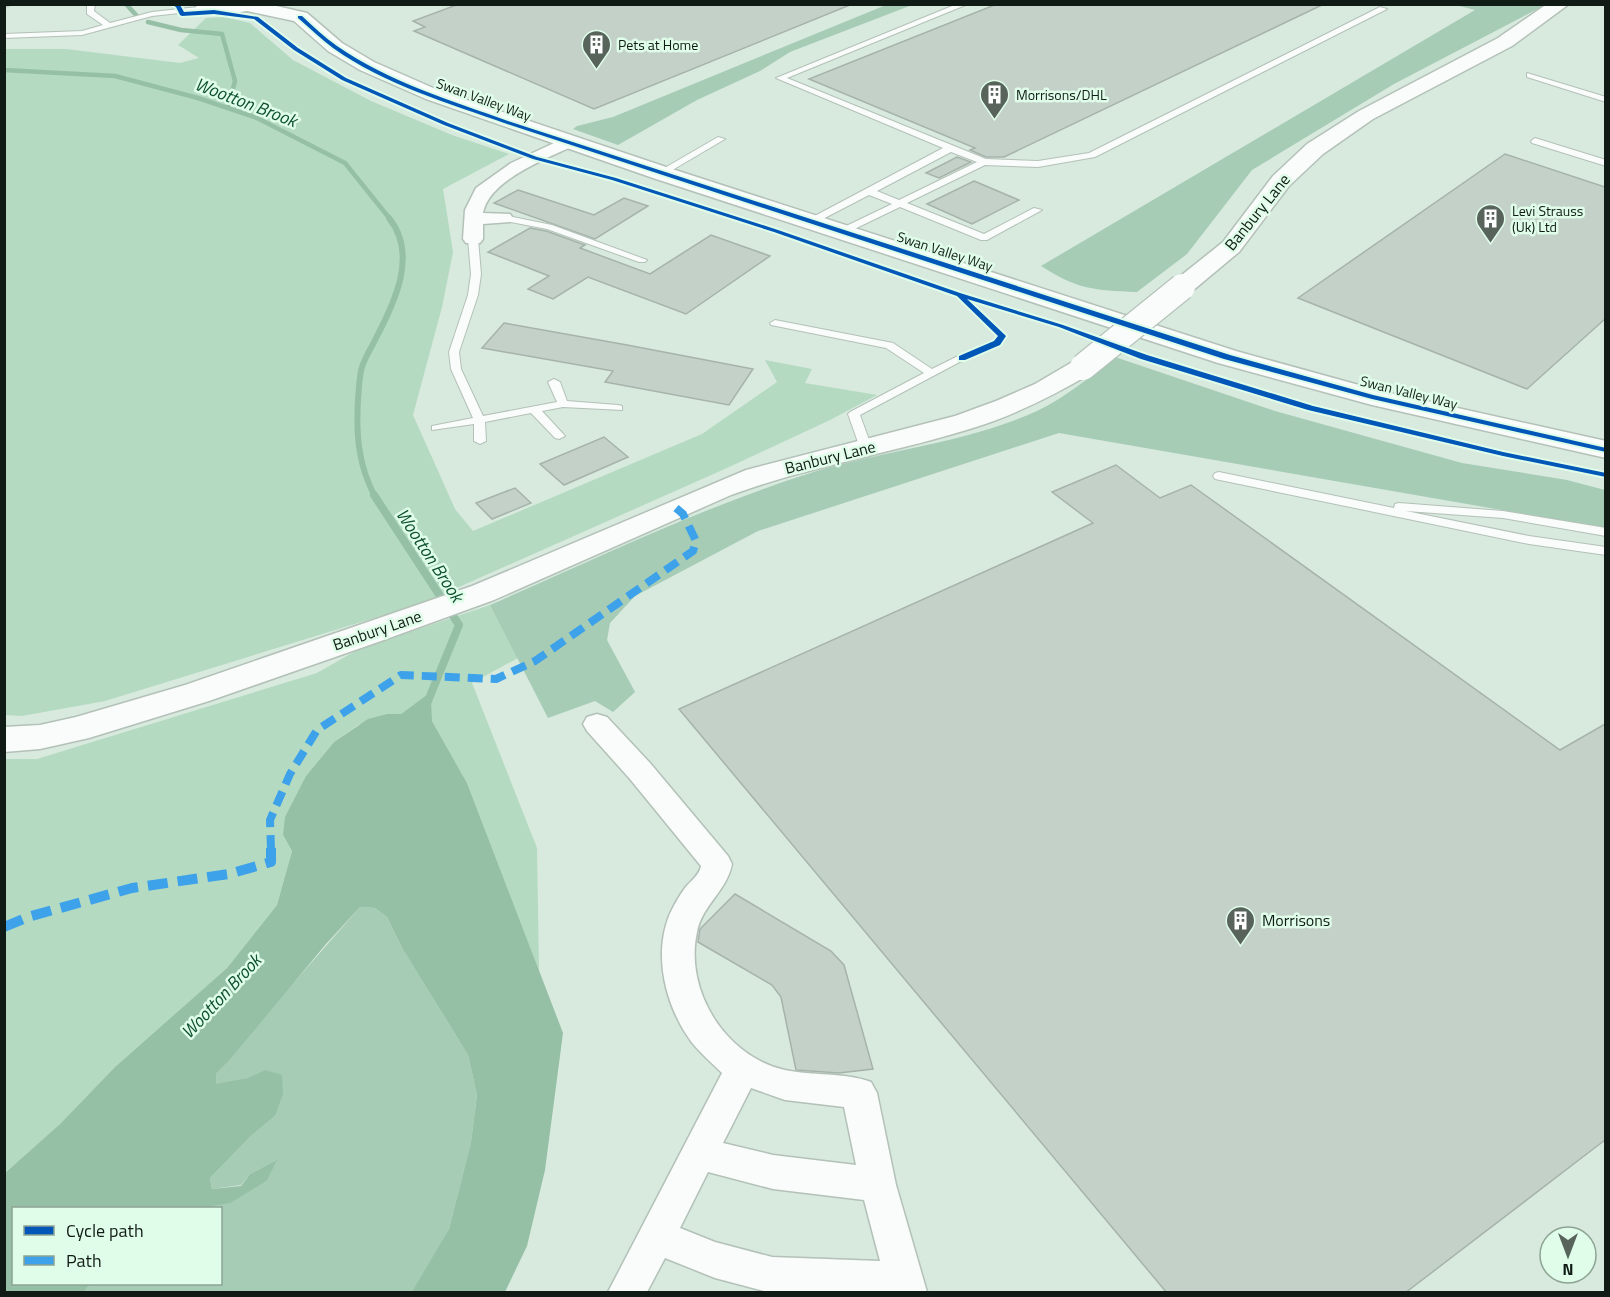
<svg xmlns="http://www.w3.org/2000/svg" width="1610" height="1297" font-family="'Titillium Web',sans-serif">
<rect width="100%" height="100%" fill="#d8e9de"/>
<path fill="#b4dac1" d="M224,17L250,23L293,60L371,101L452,135L509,154L443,189L453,252L442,307L413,415L455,509L473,531L702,434L777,382L765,360L812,369L805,383L877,395L830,420L727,468L423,603L105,701L22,716L5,715V49H66L180,63L199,58L178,45L206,18Z
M490,605L518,658L472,683L537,848L539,971L467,783L432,721L431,693L401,714H387L358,725L334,742L306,776L283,835L292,851L277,905L227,968L115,1067L60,1124L5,1173V759H37L317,673L359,649Z"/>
<path fill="#a6ccb5" d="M886,5H912L790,52L760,71L697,100L618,145L573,129L577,126L613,117Z
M1456,5H1545L1394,84L1252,170L1187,254L1137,292C1093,290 1079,290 1041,266L1475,10Z
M1115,357L1275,411L1462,463L1567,480L1605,490V528L1059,433L758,531L635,596L610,623L607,640L635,692L613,712L595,701L548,718L490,605C593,560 694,511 801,476C878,450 962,445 1037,411C1066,397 1090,377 1115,357Z
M360,907L375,908L387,917L402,948L468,1055L477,1095L471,1142L449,1229L416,1288L412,1292H84L90,1284H220V1208H200L230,1202L267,1181L276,1161L250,1174L241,1185L212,1189L210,1178L251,1136L275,1116L266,1070L247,1078L216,1085V1074L228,1062L269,1011Z"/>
<path fill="#95c0a5" d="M431,692L432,721L467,783L563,1033L545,1170L527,1246L505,1292H412L449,1229L471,1142L477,1095L468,1055L402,948L387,917L375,908L360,907L326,944L228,1062L216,1074V1084L247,1078L265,1070L282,1075L283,1094L275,1116L251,1136L210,1178L212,1189L241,1186L250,1174L277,1160L267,1181L230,1203L200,1208H14V1284H90L84,1292H5V1173L60,1124L115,1067L227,968L277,905L292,851L283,835L285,817L306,776L334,742L368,719L387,714H401Z"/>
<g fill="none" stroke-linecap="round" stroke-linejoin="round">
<path stroke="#95c0a5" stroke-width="4.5" d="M126,4L136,15
M148,22L181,30L222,34L235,81L228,107
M4,70L115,76L198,98L257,118L345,163L390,219"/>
<path stroke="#95c0a5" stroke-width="6" d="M375,497C358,464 356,435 358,399C359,389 359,377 362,367C365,357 372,347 376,338C395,302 418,254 389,218"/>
<path stroke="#95c0a5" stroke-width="8" d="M374,495L459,625L428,701"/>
</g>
<path fill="#c4d1c9" stroke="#a6b3aa" stroke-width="1.5" d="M459,4H850V5L594,109L414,31L425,27L413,21Z
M997,4H1324L1004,157H986L970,150L975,148L809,79Z
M1505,154L1605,187V319L1527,389L1298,298Z
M957,157L971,162L939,178L926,173Z
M974,181L1019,200L972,224L927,204Z
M518,190L594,215L624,198L648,206L595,239L494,203Z
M530,228L546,231L585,245L580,248L650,274L711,235L770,256L686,314L588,277L553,299L528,289L549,276L488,252Z
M504,323L627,345L753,369L729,405L605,382L613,371L482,348Z
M604,437L628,457L564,485L540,464Z
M1116,465L1160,498L1191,485L1560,750L1605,724V1140L1405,1293H1167L679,709L1093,523L1052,492Z
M515,488L531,503L492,519L476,503Z
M735,894L831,951L844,965L873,1069L839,1073L796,1070L781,997L772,985L698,942L700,929Z"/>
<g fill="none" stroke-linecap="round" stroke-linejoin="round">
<defs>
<path id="service" d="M4,4H14L4,7Z
M87,4H95L94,11L110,23L152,12L216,5L220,7L216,9L152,16L82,35L4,38V34L82,31L103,25L87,14Z
M957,4H968L787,78L986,159L1038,161L1089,153L1380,7L1387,9L1095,157L1038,167L985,165L907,203L984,234L1034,208L1042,210L987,240H981L900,207L846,233H840V229L892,204L869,195L815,223H809V219L943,148L776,78ZM951,152L977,162L899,200L877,191Z
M1527,73L1606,97V102L1527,77Z
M718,137L725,139L664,175L656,173Z
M1535,138L1606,160V166L1532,143L1531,141Z
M503,215L552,225L647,260L645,262H639L547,229L500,220V216Z
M473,236L478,239L481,274L478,295L459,352L461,369L483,416L557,402L548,382L554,379L560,382L567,401L618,405L622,406V410L563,407L542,411L565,436L559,439L555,438L531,413L485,422L486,441L480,444L474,441V424L432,430V426L473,418L451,369L449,352L468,295L471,274L468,239Z
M775,320L893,343L932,369L958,356L962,355L967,358L860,415L872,448L866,451L860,448L848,414L850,412L924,373L886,348L771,325L770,323Z
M1219,472L1394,508L1395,504L1399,503L1503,511L1606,528V536L1503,518L1406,511L1529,536L1606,547V555L1529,544L1215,479L1213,476L1215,473Z"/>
<path id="minor" d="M567,137L573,138L576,142L573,146C546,159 489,180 483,213L510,214L513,218L510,222L483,224V239L480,243H466L463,239L465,210L476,188L511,163Z
M597,714L607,717L650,763L728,856L732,864C727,891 702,905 697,932C684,991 726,1057 785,1070C813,1076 844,1072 871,1082L877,1093L896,1185L927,1292H768L715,1278L665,1258L647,1292H608L722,1073C711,1062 699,1052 690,1040C666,1006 653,957 669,916C673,907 679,896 685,888C691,880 699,876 701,866L630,779L587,731L583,724L587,717ZM751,1088L785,1100L844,1107L856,1165L773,1155L723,1143ZM708,1172L773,1189L864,1200L880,1261L772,1257L715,1242L680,1228Z"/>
<path id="tertiary" d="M195,4H268L307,13L342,43L374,62L440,91L669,168L1236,351L1377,390L1606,441V458L1372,405L1218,363L653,178L426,99L360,70L328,51L294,21L247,11L233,13L197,8Z
M1547,4H1569L1512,46L1373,119L1323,154L1289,186L1239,252L1191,292L1182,294L1173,292L1170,287L1173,282L1223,242L1273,176L1307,144L1359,111L1498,38Z
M1083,359L1092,361L1096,367L1092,373C1054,395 1015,415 973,428C893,453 810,466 731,495L494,600L381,641L209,701L89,738L40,749L4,752V727L40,725L76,717L185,685L472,586L746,470L955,416L996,401L1035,384L1074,361Z"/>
</defs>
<use href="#service" stroke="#b3c1b8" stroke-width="2"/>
<use href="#minor" stroke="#b3c1b8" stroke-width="3"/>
<use href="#tertiary" stroke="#b3c1b8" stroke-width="3"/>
<use href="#service" fill="#f9fcfa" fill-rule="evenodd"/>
<use href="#minor" fill="#f9fcfa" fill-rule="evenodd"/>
<use href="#tertiary" fill="#f9fcfa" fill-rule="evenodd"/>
<defs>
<path id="tertiary-bridge" d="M1083,367L1182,287"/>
</defs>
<use href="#tertiary-bridge" stroke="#b3c1b8" stroke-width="28" stroke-linecap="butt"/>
<use href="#tertiary-bridge" stroke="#f9fcfa" stroke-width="26"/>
<path stroke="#3da2ea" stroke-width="8" stroke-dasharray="15 8" stroke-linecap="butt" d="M271,850L270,820L290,774L317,730L401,675L496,679L535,661L693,551L696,541L683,514L676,508"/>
<path stroke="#3da2ea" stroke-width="10" stroke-dasharray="20 10" stroke-linecap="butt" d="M4,927L28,917L132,888L229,874L271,862V848"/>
<defs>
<path id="cycleway" d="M171,4L180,5L184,12L214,10L258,17L298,48L346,78L448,123L537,157L616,178L778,230L960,293L1063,325L1147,355L1313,406L1503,452L1606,473V477L1503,456L1308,410L1141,359L1059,327L967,299L1006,336L1000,345L965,360H959V356L994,341L998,336L957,296L774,232L612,180L533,159L444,125L342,80L294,50L254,19L214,14L182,16L180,15L176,7Z
M298,16H302C313,26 324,37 337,46C389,82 452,101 511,122L1230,355L1373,395L1606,448V452L1372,399L1224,359L507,124C448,103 385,85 333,48C321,39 310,28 298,18Z"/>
</defs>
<use href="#cycleway" stroke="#dffde9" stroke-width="4"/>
<use href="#cycleway" fill="#0057b8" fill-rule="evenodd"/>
</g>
<defs>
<symbol id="building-pin" viewBox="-11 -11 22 30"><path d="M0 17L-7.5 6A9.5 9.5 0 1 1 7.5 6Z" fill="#57635b" stroke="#dffde9"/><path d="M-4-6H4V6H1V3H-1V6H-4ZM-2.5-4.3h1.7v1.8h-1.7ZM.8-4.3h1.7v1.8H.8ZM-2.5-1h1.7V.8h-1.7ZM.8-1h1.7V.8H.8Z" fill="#fff"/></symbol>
</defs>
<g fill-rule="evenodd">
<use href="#building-pin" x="580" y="28" width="33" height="45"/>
<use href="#building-pin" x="978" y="78" width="33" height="45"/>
<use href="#building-pin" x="1474" y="202" width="33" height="45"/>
<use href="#building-pin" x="1224" y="904" width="33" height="45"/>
</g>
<g text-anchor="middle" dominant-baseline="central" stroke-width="5" stroke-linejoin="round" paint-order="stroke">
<g font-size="14" fill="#111b15" stroke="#dffde9" text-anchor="start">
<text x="618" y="44">Pets at Home</text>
<text x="1016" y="94">Morrisons/DHL</text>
<text x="1512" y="210">Levi Strauss<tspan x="1512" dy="16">(Uk) Ltd</tspan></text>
</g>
<g font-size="14" fill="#111b15" stroke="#dffde9">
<text transform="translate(484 99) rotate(20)">Swan Valley Way</text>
<text transform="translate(945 251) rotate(18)">Swan Valley Way</text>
<text transform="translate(1409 392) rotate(14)">Swan Valley Way</text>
</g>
<g font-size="16" fill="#111b15" stroke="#dffde9">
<text transform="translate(1257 212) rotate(-51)">Banbury Lane</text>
<text transform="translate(830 457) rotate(-14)">Banbury Lane</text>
<text transform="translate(377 630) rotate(-19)">Banbury Lane</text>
</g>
<g font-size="16" fill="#111b15" stroke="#dffde9" text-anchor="start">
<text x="1262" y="920">Morrisons</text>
</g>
<g font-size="18" font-style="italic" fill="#0e5030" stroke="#dffde9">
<text transform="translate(246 102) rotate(21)">Wootton Brook</text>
<text transform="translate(430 555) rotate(57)">Wootton Brook</text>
<text transform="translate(221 996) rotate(-47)">Wootton Brook</text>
</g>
</g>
<rect width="1610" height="1297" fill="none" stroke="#111b15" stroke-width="12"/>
<rect x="12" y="1207" width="210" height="78" fill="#dffde9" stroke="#8da394" stroke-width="1.5"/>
<rect x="24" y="1226" width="30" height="9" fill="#0057b8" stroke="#8da394" stroke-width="1.5"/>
<text x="66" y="1237" font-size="18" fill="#111b15">Cycle path</text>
<rect x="24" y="1256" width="30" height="9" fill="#3da2ea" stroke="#8da394" stroke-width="1.5"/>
<text x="66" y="1267" font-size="18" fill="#111b15">Path</text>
<g transform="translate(1568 1255) rotate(180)"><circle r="28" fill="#dffde9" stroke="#8da394" stroke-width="1.5"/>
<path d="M0-4.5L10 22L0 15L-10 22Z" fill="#57635b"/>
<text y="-9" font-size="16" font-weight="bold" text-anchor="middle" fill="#111b15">N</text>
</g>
</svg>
